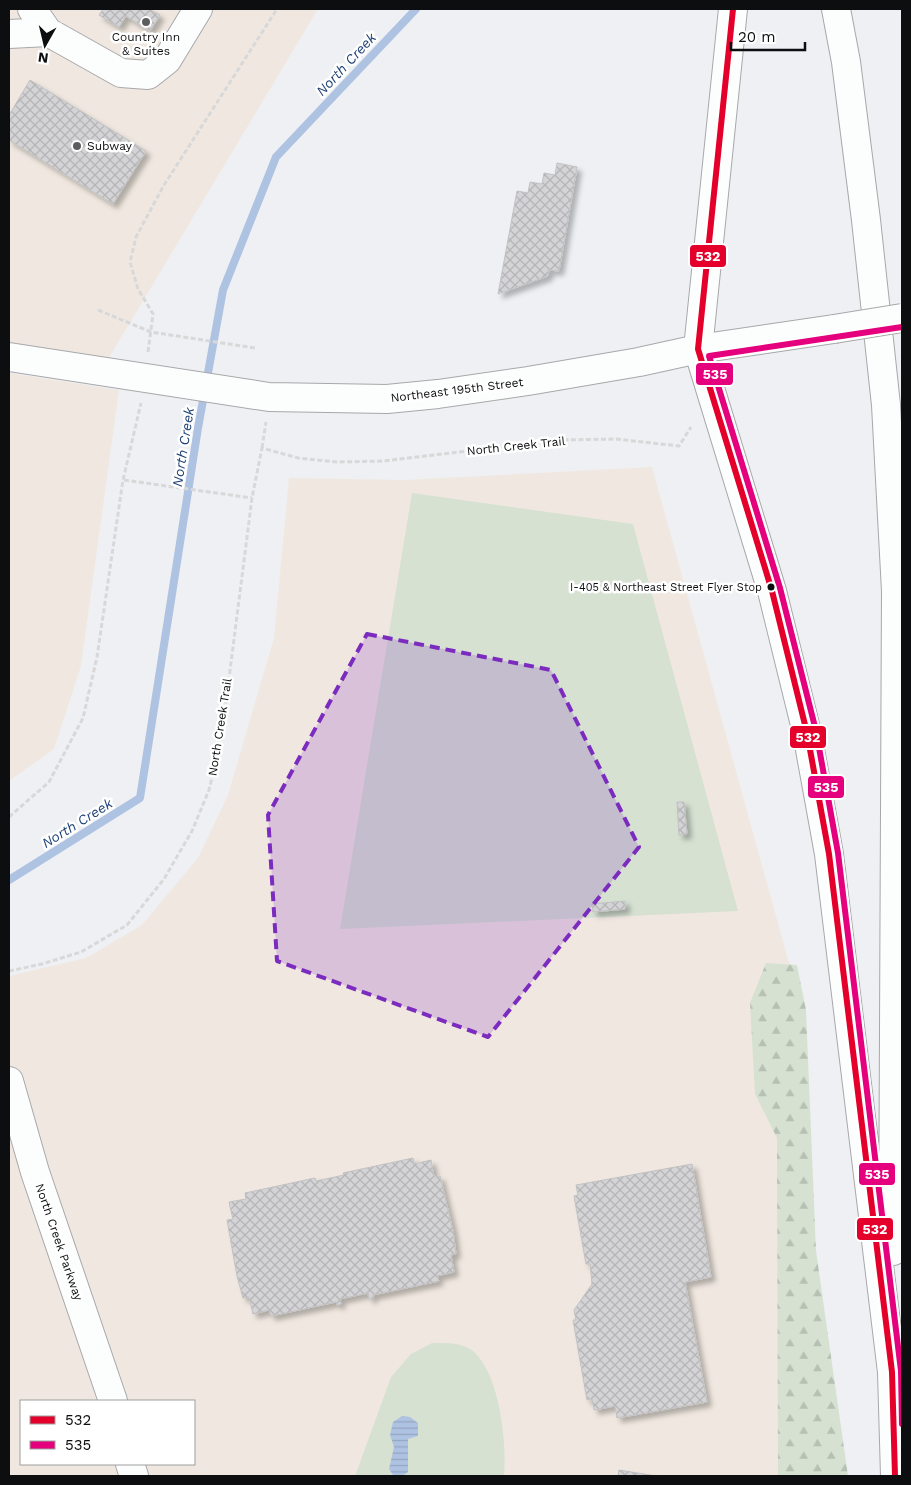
<svg xmlns="http://www.w3.org/2000/svg" width="911" height="1485" font-family="'Work Sans',sans-serif">
<defs>
<pattern id="forest-firs" width="22" height="20" patternUnits="userSpaceOnUse" patternTransform="scale(1.25)"><rect width="22" height="20" fill="#d6e1d2"/><path d="M5 1l3.5 6h-7zM16 11l3.5 6h-7z" fill="#b6c0b3"/></pattern>
<pattern id="water-rules" width="6" height="5" patternUnits="userSpaceOnUse" patternTransform="scale(1.25)"><rect width="6" height="5" fill="#aec2e2"/><path d="M0 2.5h6" fill="none" stroke="#94a6c1"/></pattern>
<pattern id="building-cross-hatch" width="8" height="8" patternUnits="userSpaceOnUse" patternTransform="scale(1.25)"><rect width="8" height="8" fill="#d4d4d6"/><path d="M0 0l8 8M0 8l8-8" fill="none" stroke="#b5b5b7"/></pattern>
<filter id="shadow"><feDropShadow dx="4.5" dy="4.5" stdDeviation="2.5" flood-color="#0004"/></filter>
</defs>
<rect width="100%" height="100%" fill="#eef0f3"/>
<path fill="#f0e8e0" fill-rule="evenodd" d="M9,9H318L101,371L9,357Z
M9,373L119,390L81,666L54,749L9,781Z
M652,467L792,974L805,1476H9V976L86,958L142,925L198,858L228,795L274,638L289,478L404,480ZM21,1401H194V1464H21Z"/>
<path fill="url(#forest-firs)" d="M766,963L797,965L806,1010L816,1251L848,1476H778L777,1138L755,1094L750,1003Z"/>
<path fill="#d6e1d2" d="M412,493L633,524L738,911L340,929Z
M432,1343C446,1343 461,1342 473,1351C500,1374 507,1444 504,1476H355L391,1377L411,1354Z"/>
<path fill="url(#water-rules)" d="M402,1416L410,1417L418,1423V1436L408,1439V1472C403,1476 399,1477 393,1475L389,1469L394,1447L390,1435L393,1422Z"/>
<g fill="none" stroke-linecap="round" stroke-linejoin="round">
<path stroke="#aec2e2" stroke-width="8" d="M9,880L140,798L198,428L223,290L276,157L416,9"/>
</g>
<path fill="url(#building-cross-hatch)" stroke="#c2c1c3" filter="url(#shadow)" d="M103,9H149L160,15L150,31L126,16L119,27L99,15Z
M30,80L146,151L113,204L9,140V115Z
M557,163L577,167L559,271L549,270L548,276L498,294L517,191L528,193L530,182L542,184L544,173L555,175Z
M677,802H684L687,834L679,835Z
M625,901V909L593,912L592,904Z
M413,1158L414,1164L431,1160L434,1177L440,1176L453,1231L456,1254L451,1255L454,1272L437,1276L439,1281L373,1295V1298L369,1299L368,1293L340,1299L341,1304L337,1305L336,1302L271,1316L269,1310L253,1314L249,1297L243,1298L237,1276L227,1220L233,1219L229,1202L246,1199L245,1193L315,1178L316,1181L344,1175L343,1173Z
M692,1164L711,1277L685,1282L707,1402L617,1418L615,1406L594,1410L592,1399L587,1400L573,1320H576L574,1310L592,1284L590,1264H586L574,1196L578,1195L576,1185Z
M619,1470L656,1476H618Z"/>
<g fill="none" stroke-linecap="round" stroke-linejoin="round">
<defs>
<path id="minor" d="M32,9L48,32
M9,34L48,32L121,73L148,75L167,60L198,9
M9,1081L35,1172L113,1401
M130,1464L134,1476"/>
<path id="major" d="M9,357L269,397L387,399L438,394L528,381L639,362L698,349L834,329"/>
<path id="highway" d="M733,9L698,349L772,591L807,733L829,854L892,1372L895,1476
M836,9L846,62L866,220L886,405L896,591L893,1251"/>
</defs>
<use href="#minor" stroke="#a8a8ab" stroke-width="30"/>
<use href="#major" stroke="#a8a8ab" stroke-width="30"/>
<use href="#highway" stroke="#a8a8ab" stroke-width="30"/>
<path stroke="#d8d8d9" stroke-width="3" stroke-dasharray="5 2.5" stroke-linecap="butt" d="M98,310L151,332L255,348
M148,352L153,314L138,289L130,262L136,237L164,185L277,9
M262,448L266,422
M124,480L252,498
M9,817L49,782L83,718L97,657L123,480L141,403
M9,971L42,964L81,952L127,925L164,879L192,831L209,790L221,741L252,498L262,448L298,458L338,462L383,461L561,440L616,439L679,446L691,427"/>
<use href="#minor" stroke="#fcfdfd" stroke-width="28"/>
<use href="#major" stroke="#fcfdfd" stroke-width="28"/>
<use href="#highway" stroke="#fcfdfd" stroke-width="28"/>
<defs>
<path id="major-bridge" d="M834,329L902,318"/>
</defs>
<use href="#major-bridge" stroke="#a8a8ab" stroke-width="30" stroke-linecap="butt"/>
<use href="#major-bridge" stroke="#fcfdfd" stroke-width="28"/>
<defs>
<path id="bus-1" d="M733,9L698,349L772,591L807,733L829,854L892,1372L895,1476"/>
<path id="bus-2" d="M902,327L709,356L780,588L816,731L838,853L901,1371L902,1424"/>
</defs>
<use href="#bus-1" stroke="#fff" stroke-width="10"/>
<use href="#bus-2" stroke="#fff" stroke-width="10"/>
<use href="#bus-1" stroke="#e4002b" stroke-width="6"/>
<use href="#bus-2" stroke="#e5007d" stroke-width="6"/>
</g>
<path fill="#7b2cbf" fill-opacity="0.2" stroke="#7b2cbf" stroke-width="4" stroke-dasharray="10 6" stroke-linejoin="round" d="M367,634L551,670L639,847L488,1037L277,961L268,815Z"/>
<g fill="#5c5d5f" stroke="#fff" stroke-width="2">
<circle cx="146" cy="22" r="5"/>
<circle cx="77" cy="146" r="5"/>
</g>
<circle fill="#0d0e10" stroke="#fff" stroke-width="2" cx="771" cy="587" r="4.5"/>
<g text-anchor="middle" dominant-baseline="central" stroke-width="5" stroke-linejoin="round" paint-order="stroke">
<g font-size="11" fill="#0d0e10" stroke="#fff" text-anchor="end">
<text x="762" y="587">I-405 &amp; Northeast Street Flyer Stop</text>
</g>
<g font-size="12" fill="#0d0e10" stroke="#fff">
<text x="146" y="37">Country Inn<tspan x="146" dy="14">&amp; Suites</tspan></text>
<text x="87" y="146" text-anchor="start">Subway</text>
</g>
<g font-size="12" fill="#0d0e10" stroke="#fff">
<text transform="translate(457 390) rotate(-7)">Northeast 195th Street</text>
<text transform="translate(516 446) rotate(-6)">North Creek Trail</text>
<text transform="translate(220 727) rotate(-81)">North Creek Trail</text>
<text transform="translate(59 1242) rotate(71)">North Creek Parkway</text>
</g>
<g font-size="14" font-style="italic" fill="#1e4176" stroke="#fff">
<text transform="translate(346 64) rotate(-47)">North Creek</text>
<text transform="translate(183 447) rotate(-81)">North Creek</text>
<text transform="translate(77 823) rotate(-32)">North Creek</text>
</g>
</g>
<g stroke="#fff" stroke-width="2">
<rect x="689" y="244" width="38" height="24" rx="5" fill="#e4002b"/>
<rect x="695" y="362" width="39" height="24" rx="5" fill="#e5007d"/>
<rect x="789" y="725" width="38" height="24" rx="5" fill="#e4002b"/>
<rect x="807" y="775" width="38" height="24" rx="5" fill="#e5007d"/>
<rect x="858" y="1162" width="38" height="24" rx="5" fill="#e5007d"/>
<rect x="856" y="1217" width="38" height="24" rx="5" fill="#e4002b"/>
</g>
<g font-size="14" text-anchor="middle" font-weight="bold" fill="#fff">
<text x="708" y="261">532</text>
<text x="715" y="379">535</text>
<text x="808" y="742">532</text>
<text x="826" y="792">535</text>
<text x="877" y="1179">535</text>
<text x="875" y="1234">532</text>
</g>
<rect width="911" height="1485" fill="none" stroke="#0d0e10" stroke-width="20"/>
<rect x="20" y="1400" width="175" height="65" fill="#ffffff" stroke="#9e9f9f"/>
<rect x="30" y="1416" width="25" height="8" fill="#e4002b" stroke="#9e9f9f"/>
<text x="65" y="1425" font-size="15" fill="#0d0e10">532</text>
<rect x="30" y="1441" width="25" height="8" fill="#e5007d" stroke="#9e9f9f"/>
<text x="65" y="1450" font-size="15" fill="#0d0e10">535</text>
<g transform="translate(45 45) rotate(188)" stroke="#ffffff" stroke-width="4" paint-order="stroke">
<path d="M0-4L9 19L0 12L-9 19Z" fill="#0d0e10"/>
<text y="-8" font-size="14" font-weight="bold" text-anchor="middle" fill="#0d0e10">N</text>
</g>
<path d="M731 42v8h74v-8" fill="none" stroke="#0d0e10" stroke-width="2.5"/>
<text x="738" y="42" font-size="15" fill="#0d0e10" stroke="#ffffff" stroke-width="4" paint-order="stroke">20 m</text>
</svg>
